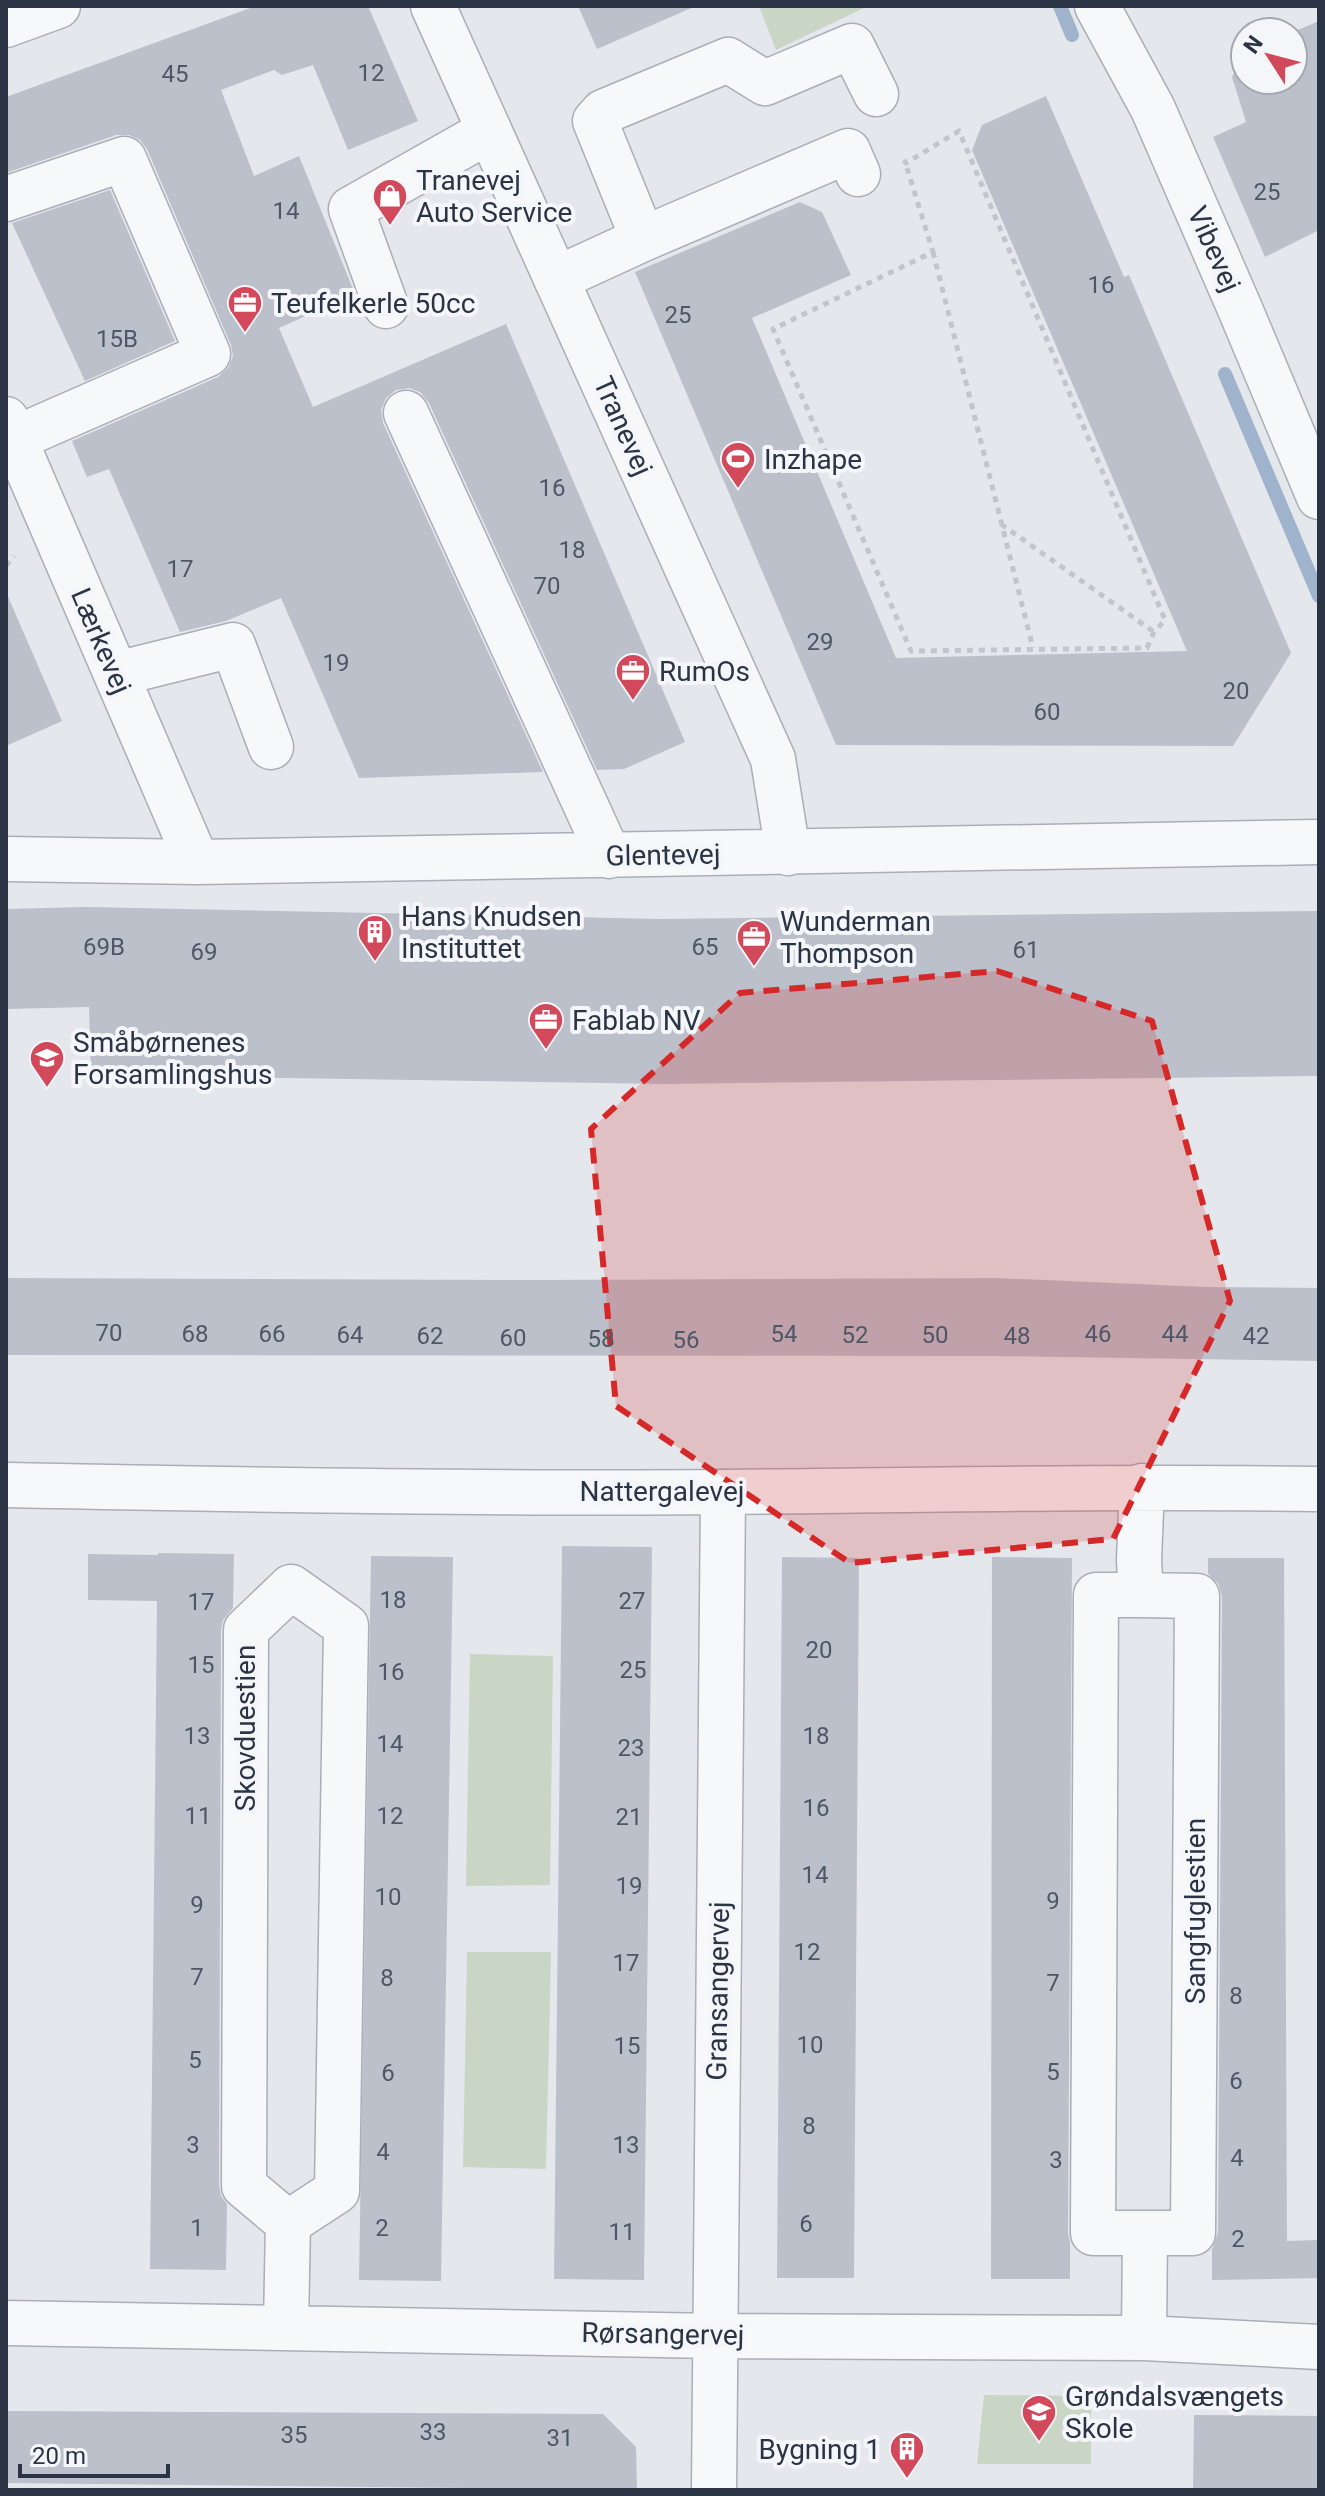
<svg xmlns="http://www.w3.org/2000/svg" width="1325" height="2496" font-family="Roboto,sans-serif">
<rect width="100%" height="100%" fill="#e4e7ec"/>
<path fill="#c9d6c5" d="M759,6H868L776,50Z
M470,1654L553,1656L550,1885L466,1886Z
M467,1952H551L546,2169L463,2167Z
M984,2395L1091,2396V2464H977Z"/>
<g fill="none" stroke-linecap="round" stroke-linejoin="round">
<path stroke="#9fb4cc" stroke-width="14" d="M1060,6L1072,35
M1225,374L1319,596"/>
</g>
<path fill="#bbc0ca" d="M256,6H368L418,121L348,150L313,65L282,75L274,70L221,90L254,176L299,156L355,294L279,328L313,407L506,324L685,742L624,769L597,770L429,403L420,392L409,388L396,390L386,398L381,410L383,423L543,772L359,778L281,598L226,621L180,632L109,469L87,477L72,441L218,377L228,368L233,356L231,345L147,149L140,140L129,135H116L6,173V97Z
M578,6H696L597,49Z
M1319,21V230L1265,257L1213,137L1246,122L1232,77L1242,55L1245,53V80H1293V32Z
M1046,96L1124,277L1129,275L1291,653L1233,746L836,745L635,272L800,202L822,212L851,275L752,318L896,658L1187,651L972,150L982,125Z
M110,190L175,341L85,381L12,223Z
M6,592L62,721L6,746Z
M87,907L661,919L1319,911V1076L666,1084L91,1075L89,1007L6,1009V909Z
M6,1278L538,1280L997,1278L1206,1287L1319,1288V1361L993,1356L6,1355Z
M562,1546L652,1547L644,2280L554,2279Z
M158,1553L234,1554L233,1608L223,1620L221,1630L219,2186L221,2196L227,2204L226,2270L150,2269L157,1601L88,1600V1554L158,1555Z
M371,1556L453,1557L441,2281L359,2280Z
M782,1557L859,1558L854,2278H777Z
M992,1557L1072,1558L1068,2233L1070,2243V2279H991Z
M1208,1558H1284L1287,2241L1319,2240V2278L1212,2280V2249L1218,2233L1222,1596L1218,1583L1208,1574Z
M6,2411L603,2414L636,2447L637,2490L6,2483Z
M1194,2415L1319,2416V2490H1193Z"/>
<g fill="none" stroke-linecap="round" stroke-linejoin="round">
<defs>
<path id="minor" d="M433,6L773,759L788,853
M1097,6L1153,109L1240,309L1319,497
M6,25L58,6
M6,199L124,159L208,354L14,439
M643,239L595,121L603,112L728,60L765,83L852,46L876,94
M556,279L643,239L848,151L858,174
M386,306L351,209L489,131
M406,413L609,856
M6,419L197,862
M116,674L233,645L271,747
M6,859L197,862L1319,842
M6,1485C246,1490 485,1494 725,1492C923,1490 1121,1486 1319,1489
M1142,1486L1139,1560L1141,1595H1096L1093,2233H1145L1144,2338
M1141,1595L1197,1596L1193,2233H1145
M6,2323L715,2336L1144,2338L1319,2347
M286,2326L288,2223L337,2191L346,1626L291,1587L246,1630L244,2186L288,2223
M714,2490L723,1492"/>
</defs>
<use href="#minor" stroke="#a9aeb7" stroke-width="47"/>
<path stroke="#c2c5cb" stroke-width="5" stroke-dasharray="6 6" stroke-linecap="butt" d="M904,160L906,163L959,131L1165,620L1154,632L1147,648L911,651L773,329L933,252L907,168
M933,252L1033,648
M1001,524L1154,632
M6,566L14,556"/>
<use href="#minor" stroke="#f7f8fa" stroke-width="44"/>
</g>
<path fill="#d62828" fill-opacity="0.2" stroke="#d62828" stroke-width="6" stroke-dasharray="16 10" stroke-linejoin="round" d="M997,971L1152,1021L1230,1301L1113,1539L850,1563L616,1406L591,1129L740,993Z"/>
<defs>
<symbol id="shop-pin" viewBox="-11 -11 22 30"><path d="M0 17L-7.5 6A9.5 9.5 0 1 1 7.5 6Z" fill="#d1495b" stroke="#f4f6f9"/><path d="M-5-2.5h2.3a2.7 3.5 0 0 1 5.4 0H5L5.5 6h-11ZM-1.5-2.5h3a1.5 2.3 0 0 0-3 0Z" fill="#fff"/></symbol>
<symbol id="office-pin" viewBox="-11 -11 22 30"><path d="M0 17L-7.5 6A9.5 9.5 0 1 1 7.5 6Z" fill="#d1495b" stroke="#f4f6f9"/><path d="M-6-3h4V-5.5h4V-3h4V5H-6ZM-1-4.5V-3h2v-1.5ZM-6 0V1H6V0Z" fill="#fff"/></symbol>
<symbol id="stadium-pin" viewBox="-11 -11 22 30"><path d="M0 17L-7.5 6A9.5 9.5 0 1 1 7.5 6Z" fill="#d1495b" stroke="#f4f6f9"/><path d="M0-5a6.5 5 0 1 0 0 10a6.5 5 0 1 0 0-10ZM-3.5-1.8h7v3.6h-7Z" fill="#fff"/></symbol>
<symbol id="building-pin" viewBox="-11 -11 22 30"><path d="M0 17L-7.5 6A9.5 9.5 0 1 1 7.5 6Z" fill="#d1495b" stroke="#f4f6f9"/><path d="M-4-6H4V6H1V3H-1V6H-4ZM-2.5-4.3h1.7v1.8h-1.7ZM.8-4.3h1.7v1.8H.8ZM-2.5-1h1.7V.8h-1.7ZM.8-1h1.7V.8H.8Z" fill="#fff"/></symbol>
<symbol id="school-pin" viewBox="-11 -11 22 30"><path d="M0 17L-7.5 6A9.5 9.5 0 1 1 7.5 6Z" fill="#d1495b" stroke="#f4f6f9"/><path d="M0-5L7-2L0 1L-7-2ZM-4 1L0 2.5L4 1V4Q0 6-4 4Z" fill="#fff"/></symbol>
</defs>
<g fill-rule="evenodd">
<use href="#shop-pin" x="370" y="176" width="40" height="54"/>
<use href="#office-pin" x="225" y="283" width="40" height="54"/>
<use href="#stadium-pin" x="718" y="439" width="40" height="54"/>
<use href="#office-pin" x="613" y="651" width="40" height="54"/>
<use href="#building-pin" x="355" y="912" width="40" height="54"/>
<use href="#office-pin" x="734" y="917" width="40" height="54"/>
<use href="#office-pin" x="526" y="1000" width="40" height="54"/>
<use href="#school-pin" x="27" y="1038" width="40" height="54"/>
<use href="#school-pin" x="1019" y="2392" width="40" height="54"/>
<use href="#building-pin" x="887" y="2429" width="40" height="54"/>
</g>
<g text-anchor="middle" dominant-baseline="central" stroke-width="8" stroke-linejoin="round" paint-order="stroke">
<g font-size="24" fill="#4f5766">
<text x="371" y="73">12</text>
<text x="175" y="74">45</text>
<text x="1267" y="192">25</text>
<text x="286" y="211">14</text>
<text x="1101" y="285">16</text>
<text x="678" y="315">25</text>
<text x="117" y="339">15B</text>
<text x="552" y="488">16</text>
<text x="572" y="550">18</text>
<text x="180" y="569">17</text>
<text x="547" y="586">70</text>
<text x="820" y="642">29</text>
<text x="336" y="663">19</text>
<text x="1236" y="691">20</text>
<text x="1047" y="712">60</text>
<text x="104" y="947">69B</text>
<text x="705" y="947">65</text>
<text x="1026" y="950">61</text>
<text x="204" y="952">69</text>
<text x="109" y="1333">70</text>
<text x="195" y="1334">68</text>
<text x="272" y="1334">66</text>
<text x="784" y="1334">54</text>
<text x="1098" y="1334">46</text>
<text x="1175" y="1334">44</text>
<text x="350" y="1335">64</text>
<text x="855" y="1335">52</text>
<text x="935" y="1335">50</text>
<text x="430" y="1336">62</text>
<text x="1017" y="1336">48</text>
<text x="1256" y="1336">42</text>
<text x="513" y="1338">60</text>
<text x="601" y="1339">58</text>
<text x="686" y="1340">56</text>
<text x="393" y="1600">18</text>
<text x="632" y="1601">27</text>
<text x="201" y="1602">17</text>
<text x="819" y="1650">20</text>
<text x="201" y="1665">15</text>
<text x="633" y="1670">25</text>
<text x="391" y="1672">16</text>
<text x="197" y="1736">13</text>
<text x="816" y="1736">18</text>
<text x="390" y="1744">14</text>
<text x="631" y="1748">23</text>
<text x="816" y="1808">16</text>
<text x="198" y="1816">11</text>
<text x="390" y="1816">12</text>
<text x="629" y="1817">21</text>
<text x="815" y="1875">14</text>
<text x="629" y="1886">19</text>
<text x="388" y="1897">10</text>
<text x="1053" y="1901">9</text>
<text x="197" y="1905">9</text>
<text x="807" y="1952">12</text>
<text x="626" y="1963">17</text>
<text x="197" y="1977">7</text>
<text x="387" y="1978">8</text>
<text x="1053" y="1983">7</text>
<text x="1236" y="1996">8</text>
<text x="810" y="2045">10</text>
<text x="627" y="2046">15</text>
<text x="195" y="2060">5</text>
<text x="1053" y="2072">5</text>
<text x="388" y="2073">6</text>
<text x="1236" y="2081">6</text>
<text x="809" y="2126">8</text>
<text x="193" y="2145">3</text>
<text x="626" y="2145">13</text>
<text x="383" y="2152">4</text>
<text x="1237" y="2158">4</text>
<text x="1056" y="2160">3</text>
<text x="806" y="2224">6</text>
<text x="197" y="2228">1</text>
<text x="382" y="2228">2</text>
<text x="622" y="2232">11</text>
<text x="1238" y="2239">2</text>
<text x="433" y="2432">33</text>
<text x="294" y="2435">35</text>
<text x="560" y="2438">31</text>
</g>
<g font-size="28" fill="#2b3445" stroke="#f4f6f9" text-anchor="start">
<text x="416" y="180">Tranevej<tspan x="416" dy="32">Auto Service</tspan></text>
<text x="271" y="303">Teufelkerle 50cc</text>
<text x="764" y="459">Inzhape</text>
<text x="659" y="671">RumOs</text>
<text x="401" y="916">Hans Knudsen<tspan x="401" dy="32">Instituttet</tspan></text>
<text x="780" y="921">Wunderman<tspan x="780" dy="32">Thompson</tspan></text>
<text x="572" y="1020">Fablab NV</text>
<text x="73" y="1042">Småbørnenes<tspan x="73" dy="32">Forsamlingshus</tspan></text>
<text x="1065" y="2396">Grøndalsvængets<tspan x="1065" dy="32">Skole</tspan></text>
<text x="881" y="2449" text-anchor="end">Bygning 1</text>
</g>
<g font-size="28" fill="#2b3445" stroke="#f4f6f9">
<text transform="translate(1214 249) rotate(66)">Vibevej</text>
<text transform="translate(623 426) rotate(66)">Tranevej</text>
<text transform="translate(101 641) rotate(67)">Lærkevej</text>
<text transform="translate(663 855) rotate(-1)">Glentevej</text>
<text x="662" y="1491">Nattergalevej</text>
<text transform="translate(245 1728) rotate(-90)">Skovduestien</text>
<text transform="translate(1195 1911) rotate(-90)">Sangfuglestien</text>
<text transform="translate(718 1991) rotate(-89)">Gransangervej</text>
<text transform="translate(663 2334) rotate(1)">Rørsangervej</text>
</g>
</g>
<rect width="1325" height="2496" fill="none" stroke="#2b3445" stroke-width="16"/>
<g transform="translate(1269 56) rotate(306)"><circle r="38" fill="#f4f6f9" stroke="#a4a8b1" stroke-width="2"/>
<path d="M0-6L14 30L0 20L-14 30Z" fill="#d1495b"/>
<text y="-12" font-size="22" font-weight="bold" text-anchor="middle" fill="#2b3445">N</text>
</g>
<path d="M20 2464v12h148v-12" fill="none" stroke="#2b3445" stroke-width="4"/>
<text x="32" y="2464" font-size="24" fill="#2b3445" stroke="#f4f6f9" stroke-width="6" paint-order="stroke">20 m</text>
</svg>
